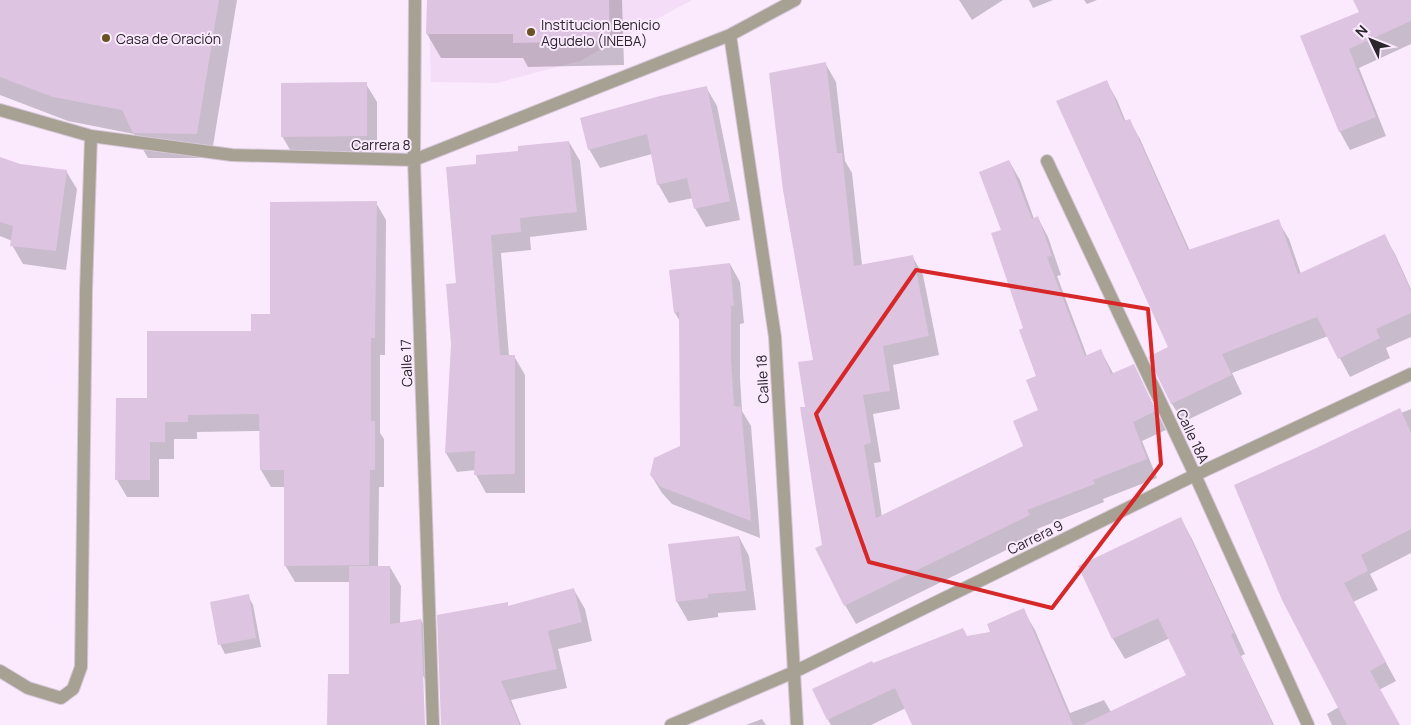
<svg xmlns="http://www.w3.org/2000/svg" width="1411" height="725" font-family="Manrope,sans-serif">
<rect width="100%" height="100%" fill="#fbeafe"/>
<path fill="#f4ddf7" d="M428,0H692L580,61L497,83L431,82Z"/>
<path fill="#0003" d="M0,0H237L211,158H148L134,134L68,121L0,95Z
M428,0H622L624,65L528,67L523,58H441L427,34Z
M959,0H1003L972,20Z
M1029,0H1053L1033,8Z
M1084,0H1097L1087,4Z
M1360,0H1411V44L1359,68L1386,136L1350,150L1340,132L1302,37L1360,13Z
M825,63L836,82L845,161L852,173L862,265L912,256L923,275L939,355L893,365L900,409L873,414L881,462L874,463L882,517L1025,447L1040,411L1038,376L1025,329L1002,230L1009,161L1020,180L1034,219L1038,218L1048,237L1061,275L1057,276L1087,356L1101,351L1114,375L1133,365L1166,430L1142,441L1157,478L1103,499L1104,502L1037,529L1039,534L856,624L845,605L823,545L807,408L815,361Z
M1106,81L1117,100L1126,122L1129,120L1140,139L1190,251L1278,221L1289,239L1301,274L1384,235L1395,254L1411,289V337L1386,348L1390,358L1350,377L1328,336L1232,373L1242,394L1183,422L1172,404L1150,357L1170,348Z
M366,84L377,102V155H293L282,136Z
M706,87L717,106L740,220L706,227L695,208L693,198L669,203L658,184L652,154L600,168L589,149Z
M569,142L580,161L587,230L530,237L531,250L501,253L509,356H514L525,375V493H486L476,475V470L457,472L446,453L457,285L478,165L520,152Z
M0,158L20,166L66,171L77,189L66,270L23,264L12,245V241L0,236Z
M376,203L386,220L385,355H380V433L384,439V487H379L378,567H390L401,586L400,624L421,620L431,639L433,696L425,680L412,650V725H329L351,675L350,582H295L285,565V487H271L261,470V431L197,432V439H174V459H159V497H127L117,480V400H148L253,332L271,315Z
M730,264L740,282L744,323L740,324V378L742,411L751,426L760,538L672,504L662,493L651,475L681,446V323L675,313Z
M1411,409V553L1370,574L1378,590L1353,602L1396,681L1379,690L1399,725H1332L1327,714L1339,707L1283,599L1401,413Z
M1181,519L1192,539L1245,654L1241,656L1274,725H915L906,708L871,725H831L828,720L872,664L967,637L992,632L1023,610L1035,630L1070,713L1104,700L1111,712L1188,675L1170,638L1125,659L1113,639L1080,566Z
M739,537L749,556L756,610L718,613V617L688,621L677,602L669,545Z
M574,590L585,609L592,641L558,649L567,688L511,700L521,725H443L507,604L509,607Z
M248,596L253,605L261,647L225,654L220,644Z
M762,719L766,725H746Z"/>
<path fill="#ddc4e0" d="M0,0H219L197,134L133,133L122,110L53,97L0,77Z
M427,0H609L610,41L513,43V34H426Z
M1353,0H1411V21L1349,49L1376,117L1339,132L1300,36L1359,12Z
M826,62L837,153H842L854,266L913,255L929,336L883,346L890,391L863,395L871,443L864,445L876,518L1023,446L1013,421L1038,410L1026,380L1036,376L1019,330L1023,328L991,233L1001,230L979,172L1009,160L1032,219L1038,216L1052,256L1047,257L1085,356L1101,349L1111,374L1134,364L1156,411L1133,422L1147,459L1093,480L1095,484L1027,510L1030,515L844,606L815,548L822,545L800,407H805L798,362L813,360L783,190L769,73Z
M1107,80L1124,121L1130,119L1188,250L1279,219L1298,274L1385,234L1411,291V313L1376,329L1380,338L1338,359L1317,317L1222,354L1232,375L1171,404L1148,357L1168,347L1056,101Z
M367,82V136L281,137V83Z
M707,86L730,201L694,209L687,178L657,185L647,134L588,150L580,118L660,96Z
M569,141L577,212L520,218L521,232L491,235L500,355H515V474L474,475L475,451L445,453L451,344L446,284L456,283L446,167L476,164V155L518,151V146Z
M0,157L20,164L67,170L56,251L10,246L13,226L0,222Z
M377,201L375,338H371V421H375V470H370L369,565L284,566V470H260L259,414L188,415V422H165V442H150V480H115L116,398H147V331H251V314H270V202Z
M730,263L734,306H731V360L734,406L741,407L751,521L661,487L650,475L654,458L680,446L679,312L674,313L669,270Z
M1400,408L1411,433V529L1361,555L1368,571L1344,583L1386,662L1370,671L1400,725H1347L1282,600L1234,485L1312,450Z
M1181,517L1234,633L1231,635L1273,725H1082L1186,675L1158,618L1112,639L1078,566Z
M739,536L746,591L708,594V598L676,602L668,544Z
M349,566H390V624L421,619L425,725H327L328,674H349Z
M574,588L582,622L548,631L557,669L501,681L520,725H441L437,615L508,602V606Z
M249,594L256,638L218,645L210,602Z
M1024,608L1073,725H912L895,688L827,720L812,689L872,661L873,663L963,628L967,636L990,632L987,624Z"/>
<g fill="none" stroke-linecap="round" stroke-linejoin="round">
<defs>
<path id="minor" d="M415,0L414,160L433,725
M730,35L775,337L797,725
M0,110L91,136L232,155L414,160L730,35L795,0
M1047,161L1195,475L1308,725
M0,671L28,688L61,698L73,689L81,667L86,291L91,136
M671,725L794,672L1195,475L1411,374"/>
</defs>
<use href="#minor" stroke="#d6c7d8" stroke-width="14"/>
<use href="#minor" stroke="#a7a193" stroke-width="12"/>
</g>
<path fill="none" stroke="#d62828" stroke-width="4" stroke-linejoin="round" d="M916,270L1148,309L1161,464L1052,608L869,562L816,414Z"/>
<g fill="#675422" stroke="#fbeafe" stroke-width="2">
<circle cx="531" cy="32" r="5"/>
<circle cx="106" cy="38" r="5"/>
</g>
<g text-anchor="middle" dominant-baseline="central" stroke-width="4" stroke-linejoin="round" paint-order="stroke">
<g font-size="14" fill="#2b252c" stroke="#fbeafe" text-anchor="start">
<text x="541" y="24">Institucion Benicio<tspan x="541" dy="16">Agudelo (INEBA)</tspan></text>
<text x="116" y="38">Casa de Oración</text>
</g>
<g font-size="14" fill="#2b252c" stroke="#fbeafe">
<text x="381" y="144">Carrera 8</text>
<text transform="translate(406 363) rotate(-92)">Calle 17</text>
<text transform="translate(762 379) rotate(-93)">Calle 18</text>
<text transform="translate(1193 436) rotate(65)">Calle 18A</text>
<text transform="translate(1035 537) rotate(-26)">Carrera 9</text>
</g>
</g>
<g transform="translate(1371 40) rotate(313)" stroke="#fbeafe" stroke-width="4" paint-order="stroke">
<path d="M0-4L9 19L0 12L-9 19Z" fill="#2b252c"/>
<text y="-8" font-size="14" font-weight="bold" text-anchor="middle" fill="#2b252c">N</text>
</g>
</svg>
